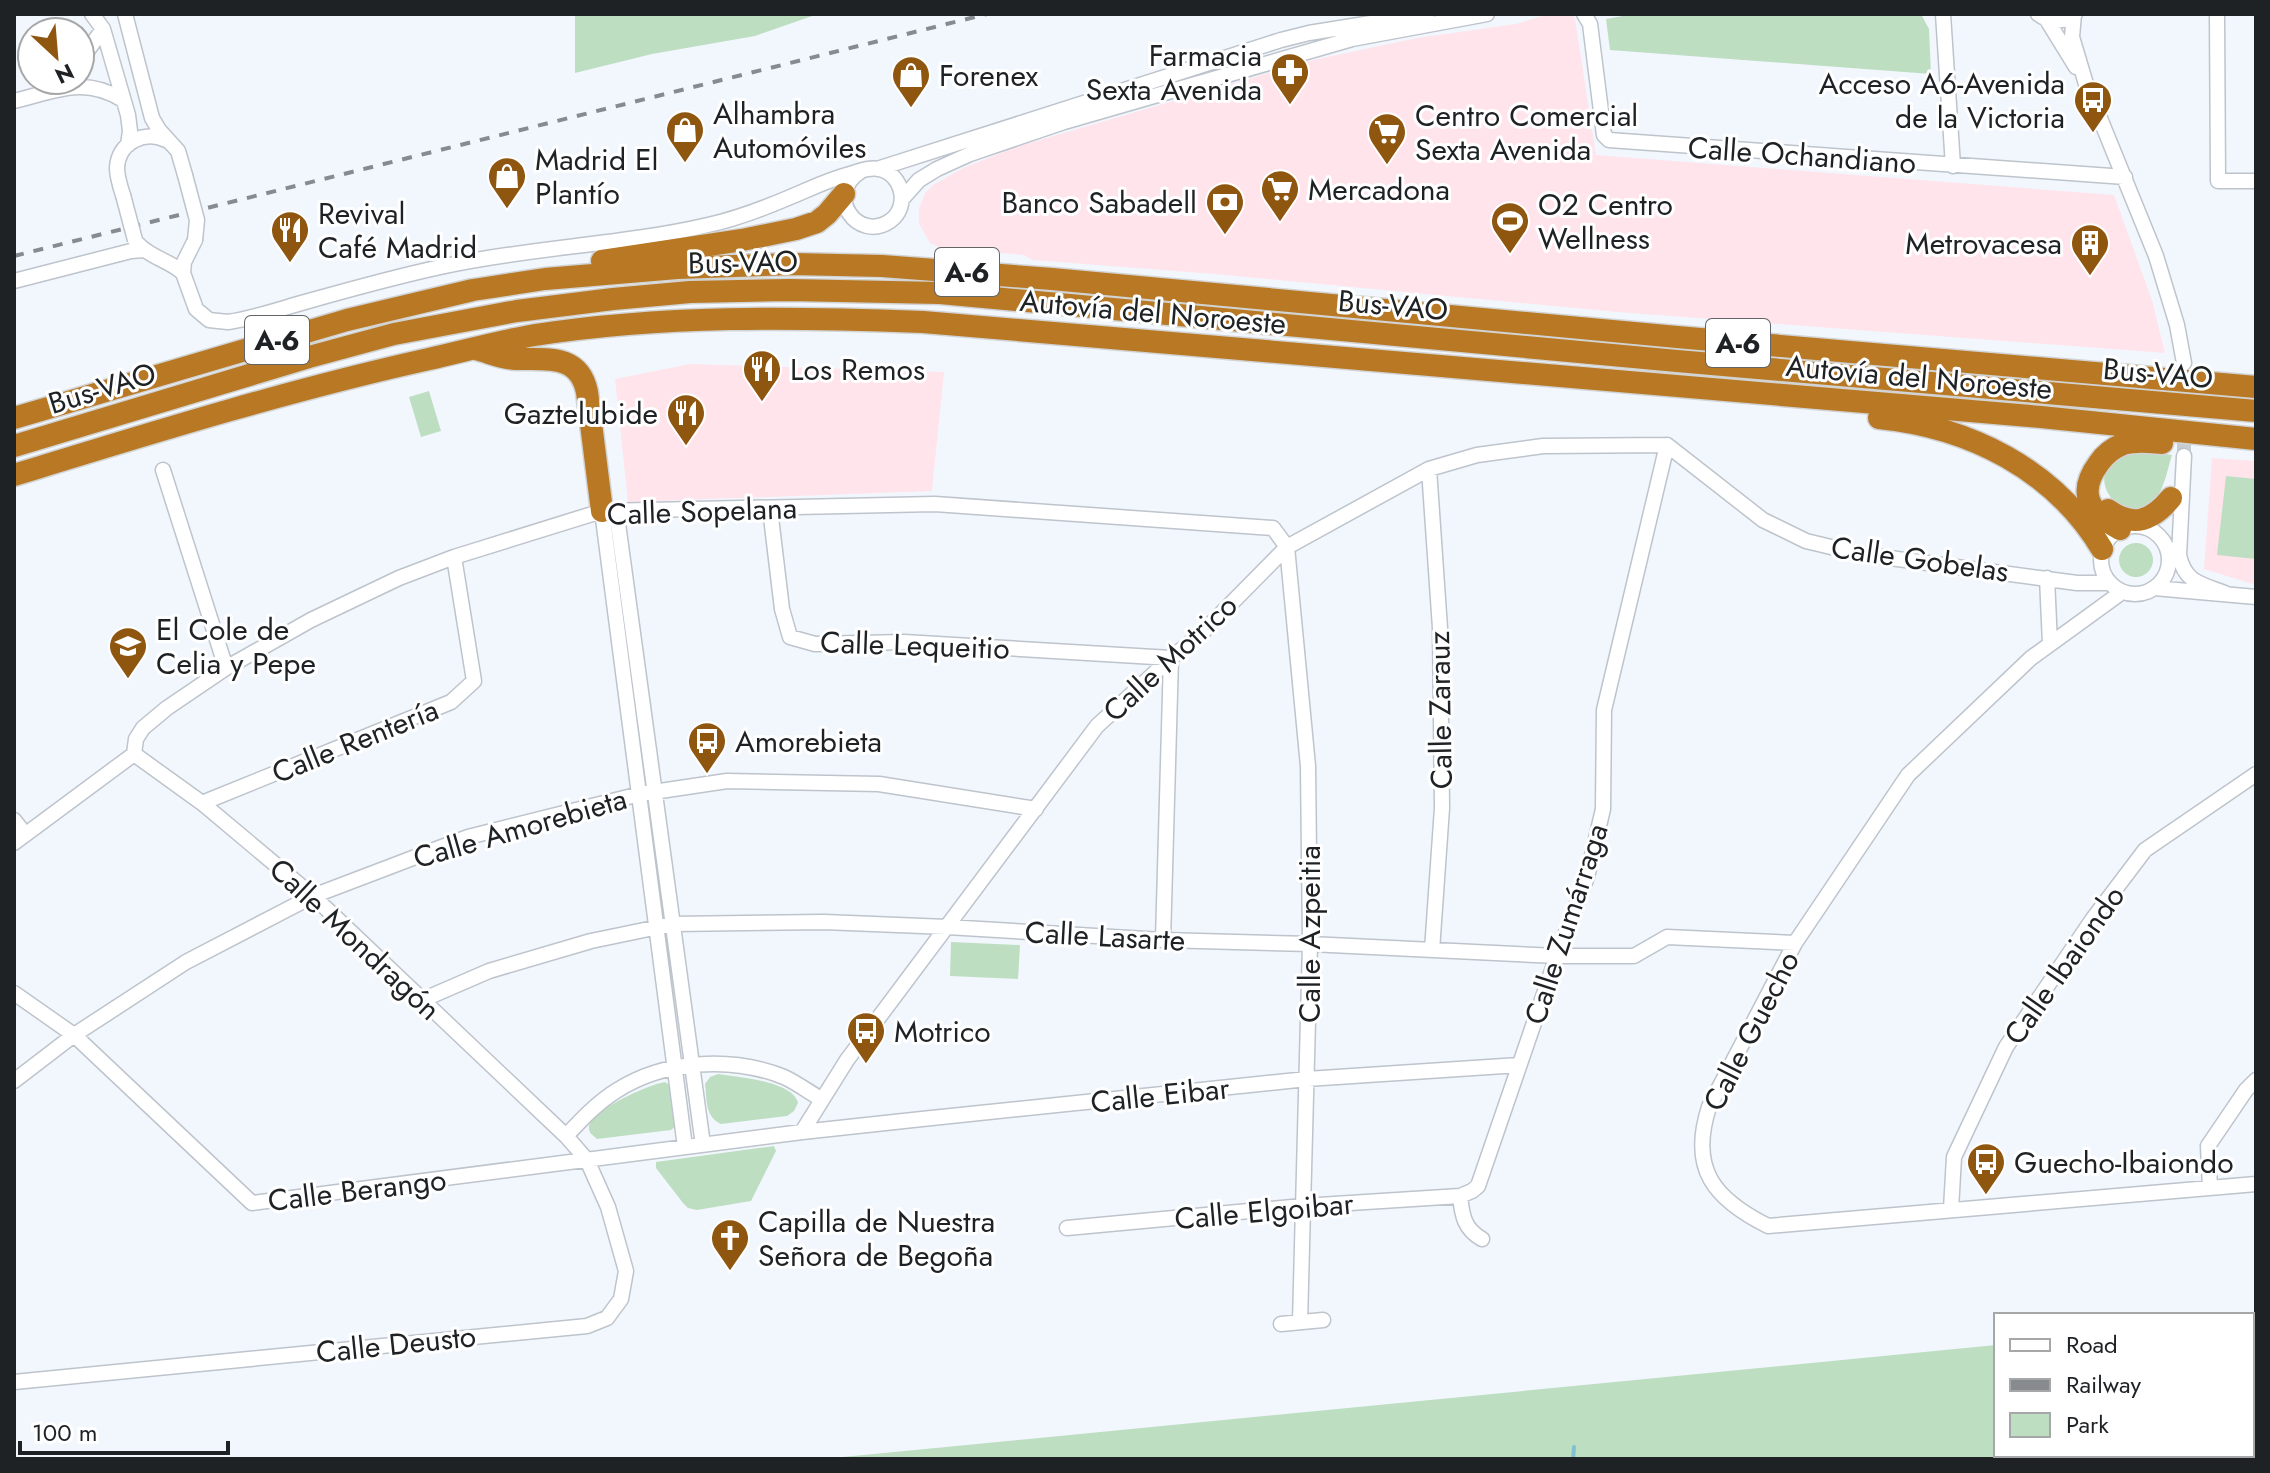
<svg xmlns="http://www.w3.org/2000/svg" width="2270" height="1473" font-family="Jost,sans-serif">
<rect width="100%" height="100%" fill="#f2f7fe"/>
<path fill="#ffe4eb" d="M1549,14H1571L1575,19L1596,155L2114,195L2152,300L2165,353L1617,312L1214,274L1032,260L1024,255L941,248L930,243L919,224V209L925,193L933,185L963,168L1016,147L1313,60L1417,38L1516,24Z
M690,364L944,372L932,491L628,502L615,379Z
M2212,458L2256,461V585L2204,569Z"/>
<path fill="#bedec2" d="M575,14H818L755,36L652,54L575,73Z
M1634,14H1921L1929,29L1931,74L1610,50L1606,19Z
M429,391L441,431L421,437L409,397Z
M2143,451L2172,455C2168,468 2165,485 2157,497C2129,537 2075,475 2124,454C2129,452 2137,452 2143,451Z
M2226,476L2256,479V559L2217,555Z
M2119 560a17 17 0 1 1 34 0a17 17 0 1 1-34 0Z
M951,942L1020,945L1018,979L950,976Z
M718,1074C737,1077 793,1081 798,1103L794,1111L787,1116L721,1124C705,1117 707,1100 705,1084L710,1077Z
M665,1082L674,1088L676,1126L671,1130L597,1139C594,1136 589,1133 589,1129C586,1112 650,1084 665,1082Z
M774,1146L776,1151L751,1201L697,1210L688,1208L683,1203L656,1168V1162Z
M2256,1319V1459H822L1996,1345V1455H2252V1320Z"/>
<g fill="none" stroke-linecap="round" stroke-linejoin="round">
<path stroke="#81c0d2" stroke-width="4" d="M1573,1459L1574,1447"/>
<path stroke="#c8ccd3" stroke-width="14" stroke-dasharray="14 7" stroke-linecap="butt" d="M2184,456V400"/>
<defs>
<path id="minor" d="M92,14L103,29L128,115L130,131L128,145
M125,14L152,118L159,130L178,151L185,175
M1584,14L1590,24L1604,135L1609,140L2125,177
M1943,14L1953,166
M2038,14C2050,23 2062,23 2075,14
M2074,14L2072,37L2086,84L2156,256L2177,325L2184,363
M2217,14L2218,181H2256
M2047,20L2076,67
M80,61L103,29
M14,101C56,91 84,76 123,100
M877,169L1281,40L1309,33L1427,14
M123,195C120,186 117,177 117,168C118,142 145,130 166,140
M902,199L919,180L937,169L970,154L1064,122L1352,39L1487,14
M195,240L184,262L183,273L196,309L209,320L228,322C254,318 280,309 305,302C351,289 398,276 445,266C532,247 622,245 708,225C736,219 762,209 788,198C810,189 827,180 850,174C860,171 869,167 879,169C903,174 910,207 890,221C858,243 823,195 861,171
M138,244C151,258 169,260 183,273
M14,281L131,251L143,250
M1667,445L1763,520L1806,541L1860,554L2077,583H2109
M2184,456L2179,555C2185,584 2203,584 2227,594
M1429,469L1440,628L1442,808L1432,950
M163,470L226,668
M616,509L703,1145
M770,509L782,609L790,637L815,644L904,642L1171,658L1163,940
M602,511L685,1147
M2101 560a34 34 0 1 1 68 0a34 34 0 1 1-68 0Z
M2047,578L2050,644
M2154,588L2256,597
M2122,592L2031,658L1908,775L1795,943L1709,1107C1689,1169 1714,1199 1768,1226L2256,1184
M202,803L451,702L474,681L454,557
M14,820L25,834
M14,843L134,754L136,739L143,728L167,708L226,668L311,620L399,578L454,557L602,511L935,504L1273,528L1287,547L1308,766L1310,944L1300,1322
M14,993L74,1035L252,1203L802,1132L922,1119L1307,1079L1519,1065
M422,1000L489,971L591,941L673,924L824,922L947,927L1163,940L1310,944L1557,956H1634L1667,937L1795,943
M14,1081L74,1035L186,962L313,896L468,837L640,794L727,781L879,784L1036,809
M802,1132L847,1060L1097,726L1171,658L1202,633L1287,547L1429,469L1477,455L1543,446L1667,445
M566,1136C582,1119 597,1103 616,1091C664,1060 731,1056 784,1077C797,1083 809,1092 821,1099
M2210,1188L2208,1146L2246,1090L2256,1080
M1460,1196C1462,1215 1464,1229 1482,1239
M1951,1209L1954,1157L2006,1047L2092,920L2145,850L2256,774
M1067,1228L1303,1206L1460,1196L1472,1191L1478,1186L1557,956L1587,877L1603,809L1604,710L1667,445
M1281,1324L1323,1320
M14,1382L587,1326L607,1318L621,1299L626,1271L608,1207L587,1160L566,1136L313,896L202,803L134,754"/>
<path id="highway" d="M602,261L742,240L796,229L817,222L827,214L844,194
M479,350C490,353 504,359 516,359C546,360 579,353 587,392L602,511
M14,418L347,320L473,290L545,279L677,268L793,264L882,266L1052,279L1677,337L2256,387
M1879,418C1969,427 2054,469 2102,549
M14,446L309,357L394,334L517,311L613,299L690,292L789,290L940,293L1677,361L2256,411
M14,475C151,433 289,390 429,359C464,351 500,341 535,335C664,315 793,317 923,322L2041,417L2256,439
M2108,510C2133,528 2152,521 2171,498
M2120,529C2090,513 2076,494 2099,463C2105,454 2113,448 2123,444C2136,440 2149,442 2162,443"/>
</defs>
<use href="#minor" stroke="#bec4cc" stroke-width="17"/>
<use href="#highway" stroke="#d2d3d3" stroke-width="25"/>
<use href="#minor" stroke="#fff" stroke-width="14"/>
<use href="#highway" stroke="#b87824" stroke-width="22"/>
<path stroke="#878b90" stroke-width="4" stroke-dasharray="10 10" stroke-linecap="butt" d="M14,256L987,14"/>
<defs>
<path id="minor-bridge" d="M185,175L197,220L195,240
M123,195L135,240"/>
</defs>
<use href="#minor-bridge" stroke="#bec4cc" stroke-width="17" stroke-linecap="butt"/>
<use href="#minor-bridge" stroke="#fff" stroke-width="14"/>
</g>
<defs>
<symbol id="pharmacy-pin" viewBox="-11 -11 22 30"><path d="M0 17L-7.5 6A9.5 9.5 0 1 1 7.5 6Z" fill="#8f5610" stroke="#fff"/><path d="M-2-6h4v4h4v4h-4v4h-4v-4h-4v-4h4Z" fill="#fff"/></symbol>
<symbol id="shop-pin" viewBox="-11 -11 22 30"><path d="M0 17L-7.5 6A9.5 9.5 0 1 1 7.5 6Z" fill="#8f5610" stroke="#fff"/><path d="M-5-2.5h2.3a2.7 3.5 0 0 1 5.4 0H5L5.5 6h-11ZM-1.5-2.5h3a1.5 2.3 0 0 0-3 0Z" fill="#fff"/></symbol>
<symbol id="bus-pin" viewBox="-11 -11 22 30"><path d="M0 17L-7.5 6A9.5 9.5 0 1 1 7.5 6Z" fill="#8f5610" stroke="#fff"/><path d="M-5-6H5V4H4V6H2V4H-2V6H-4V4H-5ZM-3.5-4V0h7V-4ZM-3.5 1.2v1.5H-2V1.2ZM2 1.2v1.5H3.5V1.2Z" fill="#fff"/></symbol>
<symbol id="supermarket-pin" viewBox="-11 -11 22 30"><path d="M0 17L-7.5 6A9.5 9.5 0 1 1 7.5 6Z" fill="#8f5610" stroke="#fff"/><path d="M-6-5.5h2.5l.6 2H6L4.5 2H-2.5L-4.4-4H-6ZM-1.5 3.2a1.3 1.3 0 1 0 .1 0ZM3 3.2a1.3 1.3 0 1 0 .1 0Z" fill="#fff"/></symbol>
<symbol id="bank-pin" viewBox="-11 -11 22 30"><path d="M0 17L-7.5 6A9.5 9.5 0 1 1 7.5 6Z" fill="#8f5610" stroke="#fff"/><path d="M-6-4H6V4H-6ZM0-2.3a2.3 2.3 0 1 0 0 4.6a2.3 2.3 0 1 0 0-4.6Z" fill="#fff"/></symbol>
<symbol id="stadium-pin" viewBox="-11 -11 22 30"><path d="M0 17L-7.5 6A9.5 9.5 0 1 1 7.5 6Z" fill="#8f5610" stroke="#fff"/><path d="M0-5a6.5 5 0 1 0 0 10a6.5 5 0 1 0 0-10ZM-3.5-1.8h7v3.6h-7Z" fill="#fff"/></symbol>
<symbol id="restaurant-pin" viewBox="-11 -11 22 30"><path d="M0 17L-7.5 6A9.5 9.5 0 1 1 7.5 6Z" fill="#8f5610" stroke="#fff"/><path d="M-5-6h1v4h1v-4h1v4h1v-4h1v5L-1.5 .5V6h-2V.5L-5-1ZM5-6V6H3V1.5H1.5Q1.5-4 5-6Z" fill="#fff"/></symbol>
<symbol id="building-pin" viewBox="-11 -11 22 30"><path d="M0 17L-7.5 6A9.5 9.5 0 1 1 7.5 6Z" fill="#8f5610" stroke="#fff"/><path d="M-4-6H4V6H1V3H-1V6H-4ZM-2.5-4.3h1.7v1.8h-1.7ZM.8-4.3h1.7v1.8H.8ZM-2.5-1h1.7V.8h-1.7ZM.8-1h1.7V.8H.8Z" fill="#fff"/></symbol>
<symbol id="school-pin" viewBox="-11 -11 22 30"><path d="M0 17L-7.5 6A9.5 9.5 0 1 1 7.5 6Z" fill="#8f5610" stroke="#fff"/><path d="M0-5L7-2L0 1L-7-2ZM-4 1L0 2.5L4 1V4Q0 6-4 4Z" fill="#fff"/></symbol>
<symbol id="church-pin" viewBox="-11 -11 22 30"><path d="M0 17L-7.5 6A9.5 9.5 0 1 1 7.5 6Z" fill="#8f5610" stroke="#fff"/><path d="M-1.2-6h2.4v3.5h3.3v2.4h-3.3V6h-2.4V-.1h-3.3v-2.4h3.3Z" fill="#fff"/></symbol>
</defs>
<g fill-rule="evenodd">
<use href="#pharmacy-pin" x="1268" y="50" width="44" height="60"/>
<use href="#shop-pin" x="889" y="53" width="44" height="60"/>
<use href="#bus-pin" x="2071" y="78" width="44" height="60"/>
<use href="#shop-pin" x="663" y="108" width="44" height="60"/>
<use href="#supermarket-pin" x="1365" y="110" width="44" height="60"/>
<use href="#shop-pin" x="485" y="154" width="44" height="60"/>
<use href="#supermarket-pin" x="1258" y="167" width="44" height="60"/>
<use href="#bank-pin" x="1203" y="180" width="44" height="60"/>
<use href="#stadium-pin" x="1488" y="199" width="44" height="60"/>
<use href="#restaurant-pin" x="268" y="208" width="44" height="60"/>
<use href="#building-pin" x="2068" y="221" width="44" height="60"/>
<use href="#restaurant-pin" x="740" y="347" width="44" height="60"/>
<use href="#restaurant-pin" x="664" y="391" width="44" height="60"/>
<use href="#school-pin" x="106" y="624" width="44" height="60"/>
<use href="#bus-pin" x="685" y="719" width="44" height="60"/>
<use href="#bus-pin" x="844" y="1009" width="44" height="60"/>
<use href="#bus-pin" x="1964" y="1140" width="44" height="60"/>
<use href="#church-pin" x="708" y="1216" width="44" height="60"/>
</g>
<g text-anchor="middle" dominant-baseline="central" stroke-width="6" stroke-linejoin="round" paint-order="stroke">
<g fill="#fff" stroke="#626466" stroke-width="2">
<rect x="935" y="248" width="64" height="48" rx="6"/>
<rect x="245" y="316" width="64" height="48" rx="6"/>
<rect x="1706" y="319" width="64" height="48" rx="6"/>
</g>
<g font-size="28" font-weight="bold" fill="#1f2225">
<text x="967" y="272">A-6</text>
<text x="277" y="340">A-6</text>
<text x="1738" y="343">A-6</text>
</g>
<g font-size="30" fill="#1f2225" stroke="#fff" text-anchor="start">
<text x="1262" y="55" text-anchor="end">Farmacia<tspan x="1262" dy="34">Sexta Avenida</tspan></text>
<text x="939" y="75">Forenex</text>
<text x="2065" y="83" text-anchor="end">Acceso A6-Avenida<tspan x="2065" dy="34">de la Victoria</tspan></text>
<text x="713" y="113">Alhambra<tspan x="713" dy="34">Automóviles</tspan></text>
<text x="1415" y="115">Centro Comercial<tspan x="1415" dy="34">Sexta Avenida</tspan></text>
<text x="535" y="159">Madrid El<tspan x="535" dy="34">Plantío</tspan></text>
<text x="1308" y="189">Mercadona</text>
<text x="1197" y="202" text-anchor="end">Banco Sabadell</text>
<text x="1538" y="204">O2 Centro<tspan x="1538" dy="34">Wellness</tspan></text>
<text x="318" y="213">Revival<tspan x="318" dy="34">Café Madrid</tspan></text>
<text x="2062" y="243" text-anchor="end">Metrovacesa</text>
<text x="790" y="369">Los Remos</text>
<text x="658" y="413" text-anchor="end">Gaztelubide</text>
<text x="156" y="629">El Cole de<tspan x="156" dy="34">Celia y Pepe</tspan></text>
<text x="735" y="741">Amorebieta</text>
<text x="894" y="1031">Motrico</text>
<text x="2014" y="1162">Guecho-Ibaiondo</text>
<text x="758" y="1221">Capilla de Nuestra<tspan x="758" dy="34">Señora de Begoña</tspan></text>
</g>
<g font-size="30" fill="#1f2225" stroke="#fff">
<text transform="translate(1802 155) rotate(4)">Calle Ochandiano</text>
<text transform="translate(743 262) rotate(-1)">Bus-VAO</text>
<text transform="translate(1393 305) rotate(5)">Bus-VAO</text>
<text transform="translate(1153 312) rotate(5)">Autovía del Noroeste</text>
<text transform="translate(2158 373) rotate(5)">Bus-VAO</text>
<text transform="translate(1919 377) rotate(5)">Autovía del Noroeste</text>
<text transform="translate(102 388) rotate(-17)">Bus-VAO</text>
<text transform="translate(702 511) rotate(-2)">Calle Sopelana</text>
<text transform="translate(1920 559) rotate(8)">Calle Gobelas</text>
<text transform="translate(915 645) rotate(2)">Calle Lequeitio</text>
<text transform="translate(1170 658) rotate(-43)">Calle Motrico</text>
<text transform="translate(1440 710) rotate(-91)">Calle Zarauz</text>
<text transform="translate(355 741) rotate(-22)">Calle Rentería</text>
<text transform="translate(520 828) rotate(-16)">Calle Amorebieta</text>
<text transform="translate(1566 924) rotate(-72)">Calle Zumárraga</text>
<text transform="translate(1309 934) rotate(-90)">Calle Azpeitia</text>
<text transform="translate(1105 936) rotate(3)">Calle Lasarte</text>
<text transform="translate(355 939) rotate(43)">Calle Mondragón</text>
<text transform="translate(2064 965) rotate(-55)">Calle Ibaiondo</text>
<text transform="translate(1751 1031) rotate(-63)">Calle Guecho</text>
<text transform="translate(1160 1095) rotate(-6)">Calle Eibar</text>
<text transform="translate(357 1190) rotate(-7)">Calle Berango</text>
<text transform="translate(1264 1211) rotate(-5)">Calle Elgoibar</text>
<text transform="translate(396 1344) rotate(-6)">Calle Deusto</text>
</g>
</g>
<rect width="2270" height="1473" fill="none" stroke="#1f2225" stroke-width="32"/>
<rect x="1994" y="1313" width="260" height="144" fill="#ffffff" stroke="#a5a7a8" stroke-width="2"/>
<rect x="2010" y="1339" width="40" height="12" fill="#ffffff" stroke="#a5a7a8" stroke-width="2"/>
<text x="2066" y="1353" font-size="24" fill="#1f2225">Road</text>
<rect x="2010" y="1379" width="40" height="12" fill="#878b90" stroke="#a5a7a8" stroke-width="2"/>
<text x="2066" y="1393" font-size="24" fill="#1f2225">Railway</text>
<rect x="2010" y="1413" width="40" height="24" fill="#bedec2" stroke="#a5a7a8" stroke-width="2"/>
<text x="2066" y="1433" font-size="24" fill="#1f2225">Park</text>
<g transform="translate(56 56) rotate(154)"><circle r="38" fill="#ffffff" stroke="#a5a7a8" stroke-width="2"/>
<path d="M0-6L14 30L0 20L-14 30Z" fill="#8f5610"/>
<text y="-12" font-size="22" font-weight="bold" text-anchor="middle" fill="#1f2225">N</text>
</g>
<path d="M20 1441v12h208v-12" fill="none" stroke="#1f2225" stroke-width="4"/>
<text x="32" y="1441" font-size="24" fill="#1f2225" stroke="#ffffff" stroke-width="6" paint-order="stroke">100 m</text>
</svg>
